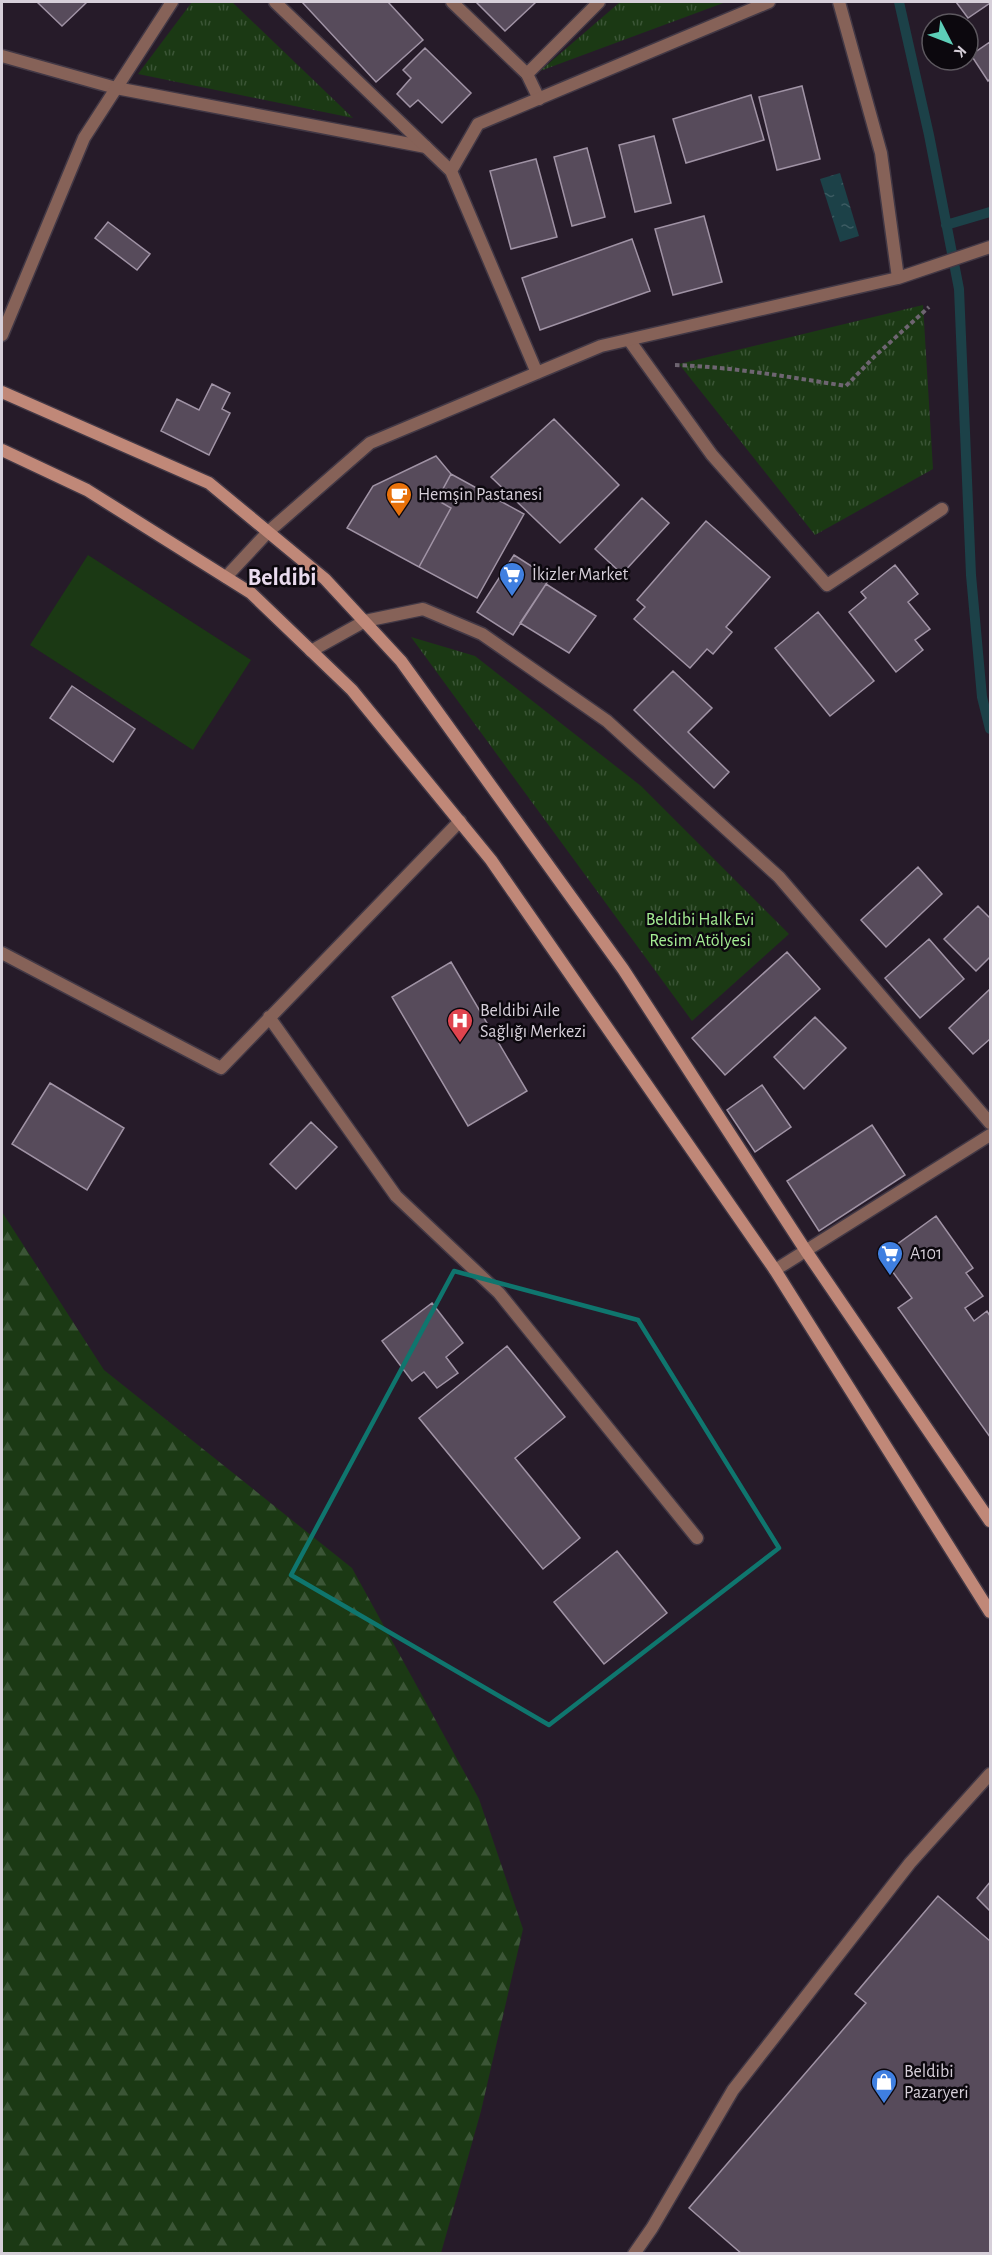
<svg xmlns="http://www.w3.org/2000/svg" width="992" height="2255" font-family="'Alegreya Sans',sans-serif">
<defs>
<pattern id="grass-tufts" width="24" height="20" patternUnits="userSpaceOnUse" patternTransform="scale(1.5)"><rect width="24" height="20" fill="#1b3914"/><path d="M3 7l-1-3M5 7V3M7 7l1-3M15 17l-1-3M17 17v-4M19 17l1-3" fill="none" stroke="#3b5536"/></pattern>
<pattern id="forest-firs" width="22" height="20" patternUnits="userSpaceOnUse" patternTransform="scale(1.5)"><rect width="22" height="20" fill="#1b3914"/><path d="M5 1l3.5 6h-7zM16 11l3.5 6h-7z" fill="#3b5536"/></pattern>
<pattern id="water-ripples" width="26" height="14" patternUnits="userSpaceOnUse" patternTransform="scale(1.5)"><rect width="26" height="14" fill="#1c4148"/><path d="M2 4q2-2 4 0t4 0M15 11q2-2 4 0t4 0" fill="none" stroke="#3c5b62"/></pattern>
</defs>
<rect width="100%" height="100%" fill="#261b29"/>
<path fill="url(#grass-tufts)" d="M192,2H232L353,118L138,74Z
M620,2H726L540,71Z
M923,305L933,469L815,535L679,364Z
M411,637L475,656L641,786L789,934L692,1021Z"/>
<path fill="url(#forest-firs)" d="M2,1212L104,1370L352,1568L479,1799L523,1929L481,2111L441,2253H2Z"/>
<path fill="#1b3914" d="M88,555L251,660L193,750L30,645Z"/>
<path fill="url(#water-ripples)" d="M840,173L859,236L840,242L820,179Z"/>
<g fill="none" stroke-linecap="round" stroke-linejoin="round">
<path stroke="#1c4148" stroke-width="10" d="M899,2L929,135L959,289L971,575L982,697L990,729
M946,225L990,212"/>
</g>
<path fill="#574b5b" stroke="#a093a5" stroke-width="1.5" d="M37,2H87L62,26Z
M302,2H388L423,40L376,82Z
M476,2H536L505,31Z
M956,2H990V3L968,18Z
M990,42V79L988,81L971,55Z
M425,48L471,93L442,123L418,100L410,107L397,94L411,78L403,70Z
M802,86L820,159L777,170L759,97Z
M751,95L764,140L686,163L673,119Z
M654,136L671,203L635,212L619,145Z
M587,148L605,217L572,226L554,157Z
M536,159L557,237L511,249L490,171Z
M704,216L722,282L673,295L655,229Z
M108,222L150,254L137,270L95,238Z
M632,239L650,291L540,330L522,278Z
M212,384L230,393L222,409L230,413L209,455L161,431L177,399L199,410Z
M554,419L619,485L560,543L491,477Z
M436,456L451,474L437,500L451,508L419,567L347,528L373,486Z
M451,474L524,514L477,598L419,567L451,508L437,500Z
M642,498L669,523L622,574L595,549Z
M706,521L770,577L726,627L732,632L713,654L707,649L690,668L634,619L645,607L637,600Z
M514,555L550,578L513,635L477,612Z
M895,565L918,594L908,602L930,629L915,640L923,650L896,672L849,612L866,598L861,592Z
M546,584L596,616L569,653L520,623Z
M818,612L874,681L830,716L775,648Z
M673,671L712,708L688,732L729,772L714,788L634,710Z
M72,686L135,729L113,762L50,718Z
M918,867L942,894L886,947L861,920Z
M978,906L990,918V957L976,971L944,939Z
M929,939L964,979L920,1018L885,978Z
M787,952L820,989L725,1075L692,1038Z
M451,962L527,1091L468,1126L392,997Z
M990,989V1039L973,1054L949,1028Z
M815,1017L846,1048L804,1089L774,1057Z
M50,1083L124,1128L87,1190L12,1144Z
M762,1085L791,1127L755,1152L727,1110Z
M311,1122L337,1147L296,1189L270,1164Z
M872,1125L905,1175L819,1231L787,1181Z
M936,1216L973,1268L966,1273L983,1296L965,1308L974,1321L987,1311L990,1316V1437L898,1308L912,1298L881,1256Z
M432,1303L463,1343L446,1357L458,1373L437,1388L424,1372L412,1381L382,1341Z
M507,1346L565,1417L515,1458L580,1538L543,1569L419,1418Z
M617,1551L667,1613L604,1664L554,1602Z
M990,1882V1911L977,1898Z
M938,1896L990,1941V2254H742L689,2208L866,2003L855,1994Z"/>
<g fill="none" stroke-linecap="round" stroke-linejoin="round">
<defs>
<path id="lane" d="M452,2L527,74L539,99
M2,56L116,88L426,147
M629,340L712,455L827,585L942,509
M2,953L221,1068L460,821
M269,1017L396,1196L499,1293L697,1538"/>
<path id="street" d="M275,2L451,171L537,373
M527,74L599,2
M451,171L478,124L769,2
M898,278L990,247
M2,335L84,138L172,2
M226,577L268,532L370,443L601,346L898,278L881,153L839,2
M311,651L365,621L423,609L482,634L607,721L779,877L990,1123
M775,1270L990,1135
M634,2254L652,2228L733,2090L910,1863L990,1774"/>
<path id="secondary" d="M2,392L209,483L325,579L401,661L623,969L806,1251L990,1521
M2,450L87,490L251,593L352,690L491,860L775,1270L990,1612"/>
</defs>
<use href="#lane" stroke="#423845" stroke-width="15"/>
<use href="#street" stroke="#423845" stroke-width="15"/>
<use href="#secondary" stroke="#423845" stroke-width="15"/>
<path stroke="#6e6571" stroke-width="4" stroke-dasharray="4.5 3" stroke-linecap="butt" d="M675,365C733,367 789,377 846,386L875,356L929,307"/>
<use href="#lane" stroke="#866258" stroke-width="12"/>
<use href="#street" stroke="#866258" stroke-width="12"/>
<use href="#secondary" stroke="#c08878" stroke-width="12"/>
</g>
<path fill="none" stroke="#0f766e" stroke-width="4.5" stroke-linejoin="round" d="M454,1271L638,1320L779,1548L549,1725L291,1575Z"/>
<defs>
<symbol id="cafe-pin" viewBox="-11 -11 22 30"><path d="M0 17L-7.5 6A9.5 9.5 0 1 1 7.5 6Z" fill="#e8710a" stroke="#0c080e"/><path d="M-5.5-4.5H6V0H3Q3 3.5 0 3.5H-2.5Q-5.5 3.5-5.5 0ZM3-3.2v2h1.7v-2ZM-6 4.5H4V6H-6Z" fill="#fff"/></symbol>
<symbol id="supermarket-pin" viewBox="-11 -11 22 30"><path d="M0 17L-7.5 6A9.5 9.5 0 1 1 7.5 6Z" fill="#3f7fe0" stroke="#0c080e"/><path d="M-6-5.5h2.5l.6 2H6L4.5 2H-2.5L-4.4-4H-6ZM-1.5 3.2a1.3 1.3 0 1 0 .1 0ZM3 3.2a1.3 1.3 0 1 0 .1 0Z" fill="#fff"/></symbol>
<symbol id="hospital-pin" viewBox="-11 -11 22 30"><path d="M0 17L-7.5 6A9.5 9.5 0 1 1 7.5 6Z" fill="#e0444e" stroke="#0c080e"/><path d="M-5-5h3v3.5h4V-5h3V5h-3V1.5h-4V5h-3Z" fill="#fff"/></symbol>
<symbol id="shop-pin" viewBox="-11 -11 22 30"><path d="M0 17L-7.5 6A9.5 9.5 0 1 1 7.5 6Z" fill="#3f7fe0" stroke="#0c080e"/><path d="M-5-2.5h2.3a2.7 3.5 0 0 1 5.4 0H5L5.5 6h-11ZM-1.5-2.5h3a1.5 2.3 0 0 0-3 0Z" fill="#fff"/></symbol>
</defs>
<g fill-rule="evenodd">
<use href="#cafe-pin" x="384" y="480" width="30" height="40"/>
<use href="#supermarket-pin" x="497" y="560" width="30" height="40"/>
<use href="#hospital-pin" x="445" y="1006" width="30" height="40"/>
<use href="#supermarket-pin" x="875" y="1239" width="30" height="40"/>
<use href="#shop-pin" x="869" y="2067" width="30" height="40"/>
</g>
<g text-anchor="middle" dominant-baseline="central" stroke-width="5" stroke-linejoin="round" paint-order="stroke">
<g font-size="18" fill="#d6cfd9" stroke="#0c080e" text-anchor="start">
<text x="418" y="495">Hemşin Pastanesi</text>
<text x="532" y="575">İkizler Market</text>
<text x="480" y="1011">Beldibi Aile<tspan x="480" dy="21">Sağlığı Merkezi</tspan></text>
<text x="910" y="1254">A101</text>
<text x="904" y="2072">Beldibi<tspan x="904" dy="21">Pazaryeri</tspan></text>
</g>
<g font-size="18" fill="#a4ec93" stroke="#0c080e">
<text x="700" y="920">Beldibi Halk Evi<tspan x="700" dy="21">Resim Atölyesi</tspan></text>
</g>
<g font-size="24" font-weight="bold" fill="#e9dbee" stroke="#0c080e">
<text x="282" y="578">Beldibi</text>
</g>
</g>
<rect width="992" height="2255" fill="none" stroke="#d6cfd9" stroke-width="6"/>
<g transform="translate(950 42) rotate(132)"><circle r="28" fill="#0c080e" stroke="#5d585f" stroke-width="1.5"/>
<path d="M0-4.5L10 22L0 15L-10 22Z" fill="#5dceb8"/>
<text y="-9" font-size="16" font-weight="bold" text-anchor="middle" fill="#d6cfd9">K</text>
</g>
</svg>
